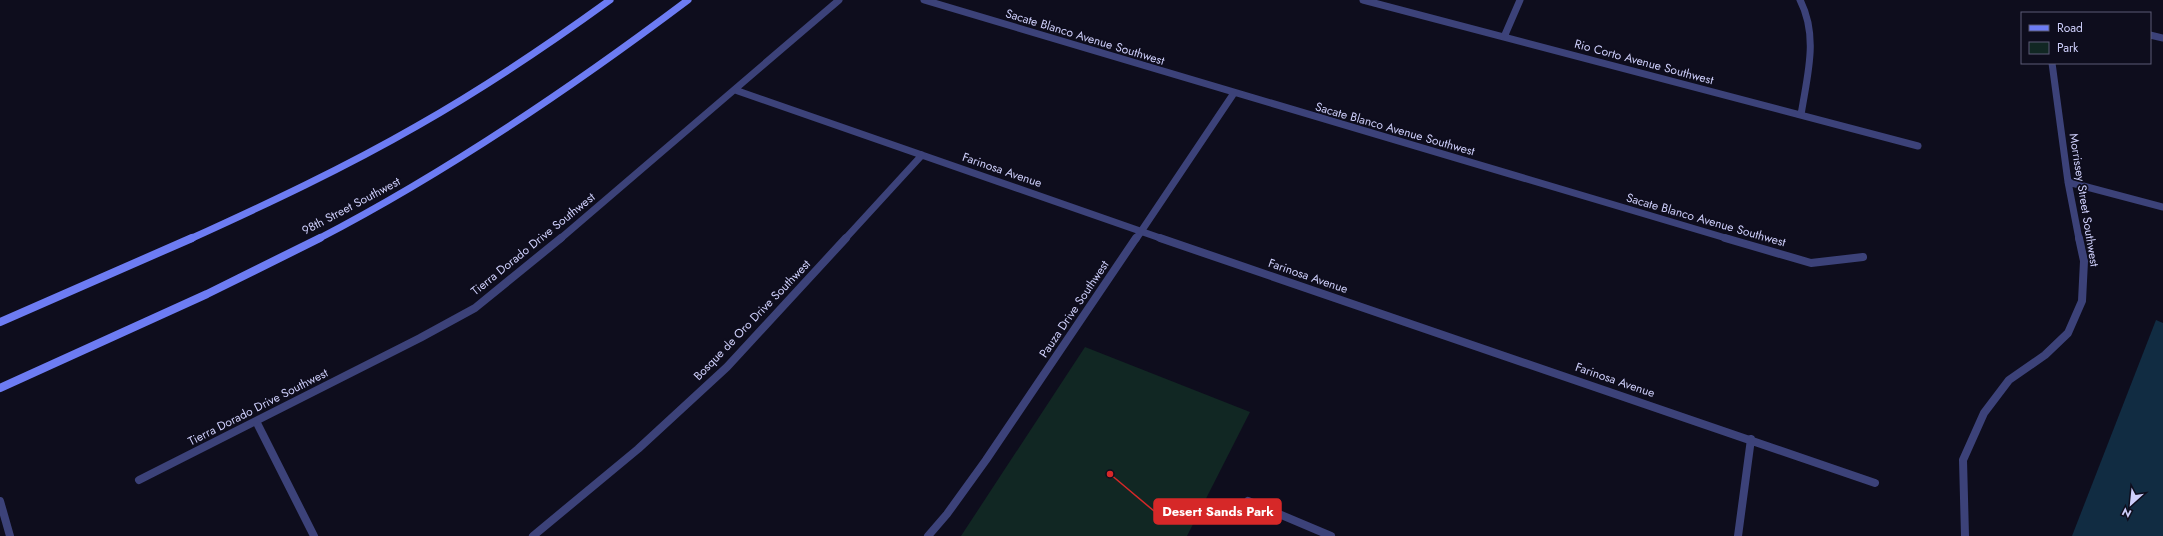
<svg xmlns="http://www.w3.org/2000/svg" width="2163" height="536" font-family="Jost,sans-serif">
<rect width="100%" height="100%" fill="#0e0d1d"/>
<path fill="#112723" d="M1085,347L1250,412L1187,536H961Z"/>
<path fill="#112c42" d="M2156,320L2163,323V536H2072Z"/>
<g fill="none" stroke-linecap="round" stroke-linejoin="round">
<path stroke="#3c4279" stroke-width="7" d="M924,0L1729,239
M1363,0L1918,146
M1800,0C1819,37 1807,76 1801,115
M2150,35L2163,38
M1504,37L1520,0
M2052,63L2068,182L2079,239
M735,90L1163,239
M2068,182L2163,207
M560,239L839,0
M845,239L922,155
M1136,239L1234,93"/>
<path stroke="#3c4279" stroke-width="8" d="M1160,238L1875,483
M1725,238L1811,263L1863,257
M256,421L314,536
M139,480L420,338L475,308L561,238
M1248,501L1331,536
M533,536L638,449L727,367L846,238
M928,536L947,514L986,460L1136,238
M1738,536L1751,439
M1965,536L1963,460L1984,413L2009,380L2045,355L2068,333L2082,301L2084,261L2079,238"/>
<path stroke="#3c4279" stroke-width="8" d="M0,501L10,536"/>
<path stroke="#6d7cf3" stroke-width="7" d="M190,239C267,204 344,168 417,126C484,88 548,45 610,0
M318,239C449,171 571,88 688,0"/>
<path stroke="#6d7cf3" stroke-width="8" d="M0,322L192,238
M0,388L207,294L320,238"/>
</g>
<g text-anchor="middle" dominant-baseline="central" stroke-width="3.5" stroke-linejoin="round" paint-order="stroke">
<g font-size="12" fill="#cecffb" stroke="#0e0d1d">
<text transform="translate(1085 37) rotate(17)">Sacate Blanco Avenue Southwest</text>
<text transform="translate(1644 62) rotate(15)">Rio Corto Avenue Southwest</text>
<text transform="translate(1395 129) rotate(16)">Sacate Blanco Avenue Southwest</text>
<text transform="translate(1002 170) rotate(19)">Farinosa Avenue</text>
<text transform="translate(2084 200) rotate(81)">Morrissey Street Southwest</text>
<text transform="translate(351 206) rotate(-28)">98th Street Southwest</text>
<text transform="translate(1706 220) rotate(16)">Sacate Blanco Avenue Southwest</text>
<text transform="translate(533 244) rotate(-39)">Tierra Dorado Drive Southwest</text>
<text transform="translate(1308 276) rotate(19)">Farinosa Avenue</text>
<text transform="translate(1074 309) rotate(-56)">Pauza Drive Southwest</text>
<text transform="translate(752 320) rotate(-46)">Bosque de Oro Drive Southwest</text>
<text transform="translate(1615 380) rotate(19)">Farinosa Avenue</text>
<text transform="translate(258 407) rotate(-27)">Tierra Dorado Drive Southwest</text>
</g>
</g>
<path fill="none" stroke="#d62828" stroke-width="1.5" d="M1110 474L1154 511"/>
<circle fill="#d62828" stroke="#0e0d1d" stroke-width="1.5" cx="1110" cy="474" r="4"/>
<rect fill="#d62828" stroke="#d62828" stroke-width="1.5" x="1154" y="499" width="127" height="25" rx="4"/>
<g font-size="13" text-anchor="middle" font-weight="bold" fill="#fff">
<text x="1218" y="516">Desert Sands Park</text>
</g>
<rect x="2021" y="12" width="130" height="52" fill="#0e0d1d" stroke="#5b5b76"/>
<rect x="2029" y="25" width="20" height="6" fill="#6d7cf3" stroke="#5b5b76"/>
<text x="2057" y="32" font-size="12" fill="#cecffb">Road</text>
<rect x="2029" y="42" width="20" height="12" fill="#112723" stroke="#5b5b76"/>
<text x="2057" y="52" font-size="12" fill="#cecffb">Park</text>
<g transform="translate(2131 504) rotate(207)" stroke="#0e0d1d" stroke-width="3" paint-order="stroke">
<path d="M0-3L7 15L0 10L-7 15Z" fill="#cecffb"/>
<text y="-6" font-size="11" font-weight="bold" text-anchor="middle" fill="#cecffb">N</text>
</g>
</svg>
